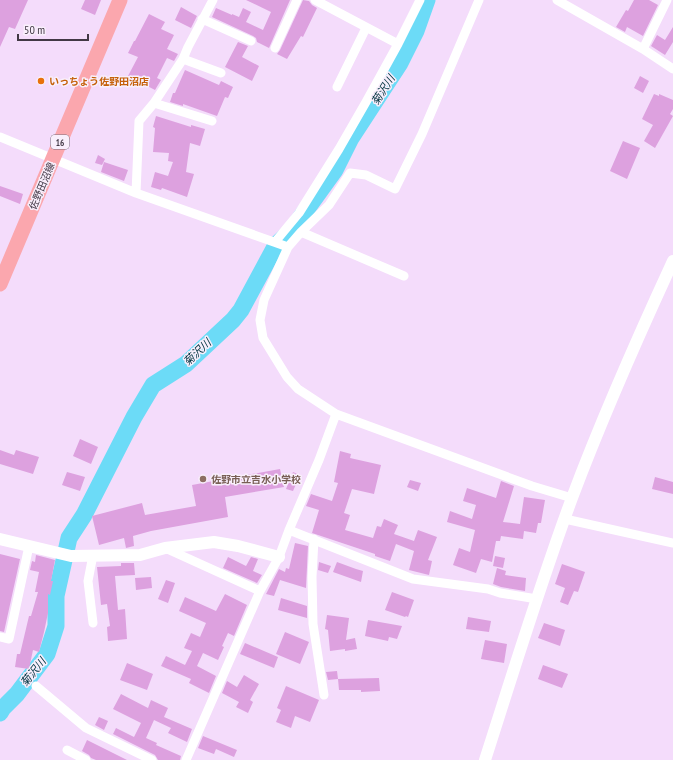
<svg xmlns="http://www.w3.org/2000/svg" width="673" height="760" font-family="'PT Sans Narrow','Noto Sans JP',sans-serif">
<rect width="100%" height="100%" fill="#f4dcfb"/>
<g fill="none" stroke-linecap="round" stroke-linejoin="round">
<path stroke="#6cdbf7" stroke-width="17" d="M0,713L3,708L17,694L47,654L56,626V596L69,538L84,515L134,417L153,385L186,364L233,320L241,310L276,245L291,231L335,170L351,138L400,63L416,31L427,0"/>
</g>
<path fill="#dda1df" d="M0,0H28L15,29L9,27L0,47Z
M85,0H101L95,15L81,9Z
M246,0H290L269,48L257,42L256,38L253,36L212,17L216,8L232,15V14L239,17L243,8L251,12L246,22L263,30L271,12Z
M303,0L309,1L312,5L317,8L303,37L301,36L287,59L277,54L280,50Z
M634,0H649L658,5L643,36L627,27L625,32L616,27L626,10L628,11Z
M181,7L197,16L191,28L175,20Z
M149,14L165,22L161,29L174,35L167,49L178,54L174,61L167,58L157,78L161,80L155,90L128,76L138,57L128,53L134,41H135Z
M673,27V42L665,55L651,46L657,35L665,40Z
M238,42L248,46L242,57L259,66L252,81L225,67Z
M185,70L219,85L221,81L233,87L228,98L225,97L217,116L183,104V106L170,102L173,93H175Z
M640,76L649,81L643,93L634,88Z
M654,94L659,96V94L673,100V109L670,114L673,116L655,148L644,141L653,125L642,119Z
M156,116L191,127V125L205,129L200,146L190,143L186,172L194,174L187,197L162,188L161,190L151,187L155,172L168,176L173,162L168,161L169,153L153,152L155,128L153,127Z
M623,141L640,148L627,179L610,171Z
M98,155L105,159L102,165L95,163Z
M104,162L128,170L124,181L101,172Z
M0,186L23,194L20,204L0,196Z
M80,439L98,447L91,464L73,456Z
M0,450L14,455L16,450L39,457L33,474L0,464Z
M340,451L351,454L350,458L381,465L374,494L352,489L344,513L350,515L345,530L373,538L377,526L381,527L384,519L398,525L394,534L414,541L418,530L437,537L428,560L432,561L429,575L409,570L414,551L396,544L390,561L375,556V554L312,533L319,510L306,506L311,494L332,501L338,483L334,482Z
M280,469L284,487L225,497L228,517L151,531L133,536L134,546L126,548L124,538L99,545L92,516L142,503L145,515L196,506L192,485Z
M67,472L85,477L80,491L62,485Z
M293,472L300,475L293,491L286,489Z
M655,477L673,482V494L652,489Z
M410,480L421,483L418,491L407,487Z
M501,481L514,486L503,522L520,524L524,497L545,500L541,523H538L536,533L524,531L523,539L501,536L500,541H496L492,562L481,559L476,573L453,565L459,548L470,552L475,530L447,522L450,511L472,519L476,505L463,501L467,488L496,498Z
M295,543L308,546L306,588L280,580L274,596L266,594L279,569L285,572L286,568L289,569Z
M0,554L20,559L4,632L0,631Z
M36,555L55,560L51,581H53L50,595L48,594V613L44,632L39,652L33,650L29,669L15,667L17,654H20L29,616H31L38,592H35L39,572L30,570L32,561L35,562Z
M495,556L505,558L503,568L493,566Z
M228,557L246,566L251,557L258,559L253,571L262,575L257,583L223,568Z
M319,562L331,566L328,573L318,570Z
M337,562L356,569L363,571L361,582L333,572Z
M121,563H134L135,575L115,576L118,610L125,609L127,639L108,641L107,627L110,626L107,604L101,605L97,567L121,566Z
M562,564L585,572L578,592L574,591L568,605L560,602L565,588L555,584Z
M497,568L506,571L505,575L526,578L525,591L501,587L493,584Z
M151,577L152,588L136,590L135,578Z
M166,580L175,583L168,603L158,599Z
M392,592L414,600L408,617L406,616L405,617L385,610Z
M225,594L247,605L234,636L228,633L222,646L224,647L218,660L203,653L197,666L216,676L209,693L189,683L191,679L161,666L166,656L185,665L192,651L184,648L191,633L200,637L206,623L179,611L185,597L216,611Z
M281,598L307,606V618L278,610Z
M327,615L349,618L346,640L355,638L357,649L345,651V649L330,651L328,630L325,629Z
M468,617L491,621L489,632L466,629Z
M368,620L402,626L397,639L389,637L388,641L365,636Z
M544,623L565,630L560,646L538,638Z
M285,632L309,642L300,664L276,654Z
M485,640L507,644L504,663L481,659Z
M245,643L278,657L274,668L240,654Z
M127,663L153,674L147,690L120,680Z
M543,665L568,674L562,688L538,679Z
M337,671L338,679L328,680L326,672Z
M244,675L259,684L250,700L253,702L248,713L236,707L239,702L222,693L227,681L237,687Z
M379,678L380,691L361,692V690H339L338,679Z
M286,686L319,700L310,722L295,716L291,728L276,722L281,710L277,708Z
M121,694L148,708L151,700L168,708L164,717L192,729L187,742L168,733L171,728L154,720L146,738L157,743L156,745L181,756L180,760H158L155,755L113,734L116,728L134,737L141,723L113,709Z
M99,717L108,721L104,730L95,725Z
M203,736L237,750L234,757L216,749L214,754L198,748Z
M87,740L127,760H96L91,758L89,755L82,751Z"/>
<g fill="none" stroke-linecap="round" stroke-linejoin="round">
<path stroke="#fff" stroke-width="9" d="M315,0L398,44
M479,0L422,134L395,189L366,175L350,173L329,205L301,232L288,247L264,300L260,320L263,338L287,377L298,389L336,414L532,486L572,498
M557,0L643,49L673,69
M202,19L251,41
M275,48L297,0
M643,49L667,0
M183,59L221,73
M337,87L366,28
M154,103L212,121
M0,137L136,193L288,247
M136,193L139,121L154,103L183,59L188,47L213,0
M301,232L404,276
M275,242L299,213L339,149L366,102L398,44L420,0
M565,519L673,543
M289,530L413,579L488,589L500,593L537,599
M314,539L312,577L313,624L324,695
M165,548L260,591
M93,623L88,581L93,555
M0,637L9,639L29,546
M36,686L86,728L152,760
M67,750L86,760
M186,760L260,591L279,557L289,530L319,460L336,414"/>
<path stroke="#fff" stroke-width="12" d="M0,539L71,556L140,555L165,548L214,542L238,546L279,557
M485,760C513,673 540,584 572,498C602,418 637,339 673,261"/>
<path stroke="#fba7ae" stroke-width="15" d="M0,284L120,0"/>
</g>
<circle fill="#e8710a" stroke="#f9effc" stroke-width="1.5" cx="41" cy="81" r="4"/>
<circle fill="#8d6e63" stroke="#f9effc" stroke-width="1.5" cx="203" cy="479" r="4"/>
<g text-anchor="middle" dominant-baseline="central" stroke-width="3" stroke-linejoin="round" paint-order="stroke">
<rect fill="#f9effc" stroke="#796f7c" stroke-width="1" x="51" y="135" width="18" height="14" rx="3"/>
<g font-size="9" font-weight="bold" fill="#423845">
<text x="60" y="142">16</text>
</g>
<g font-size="10" font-weight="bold" fill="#c56008" stroke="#f9effc" text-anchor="start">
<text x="49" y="81">いっちょう佐野田沼店</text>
</g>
<g font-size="10" fill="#423845" stroke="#f9effc">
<text transform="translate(42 186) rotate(-67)">佐野田沼線</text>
</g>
<g font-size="10" font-weight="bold" fill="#785e54" stroke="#f9effc" text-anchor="start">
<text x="211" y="479">佐野市立吉水小学校</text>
</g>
<g font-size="11" font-style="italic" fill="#003440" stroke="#f9effc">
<text transform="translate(383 90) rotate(-57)">菊沢川</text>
<text transform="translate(197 352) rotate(-43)">菊沢川</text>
<text transform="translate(33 672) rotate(-51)">菊沢川</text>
</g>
</g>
<path d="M18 34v6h70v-6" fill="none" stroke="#423845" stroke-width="2"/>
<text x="24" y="34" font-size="12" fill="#423845" stroke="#f9effc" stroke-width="3" paint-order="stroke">50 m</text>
</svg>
